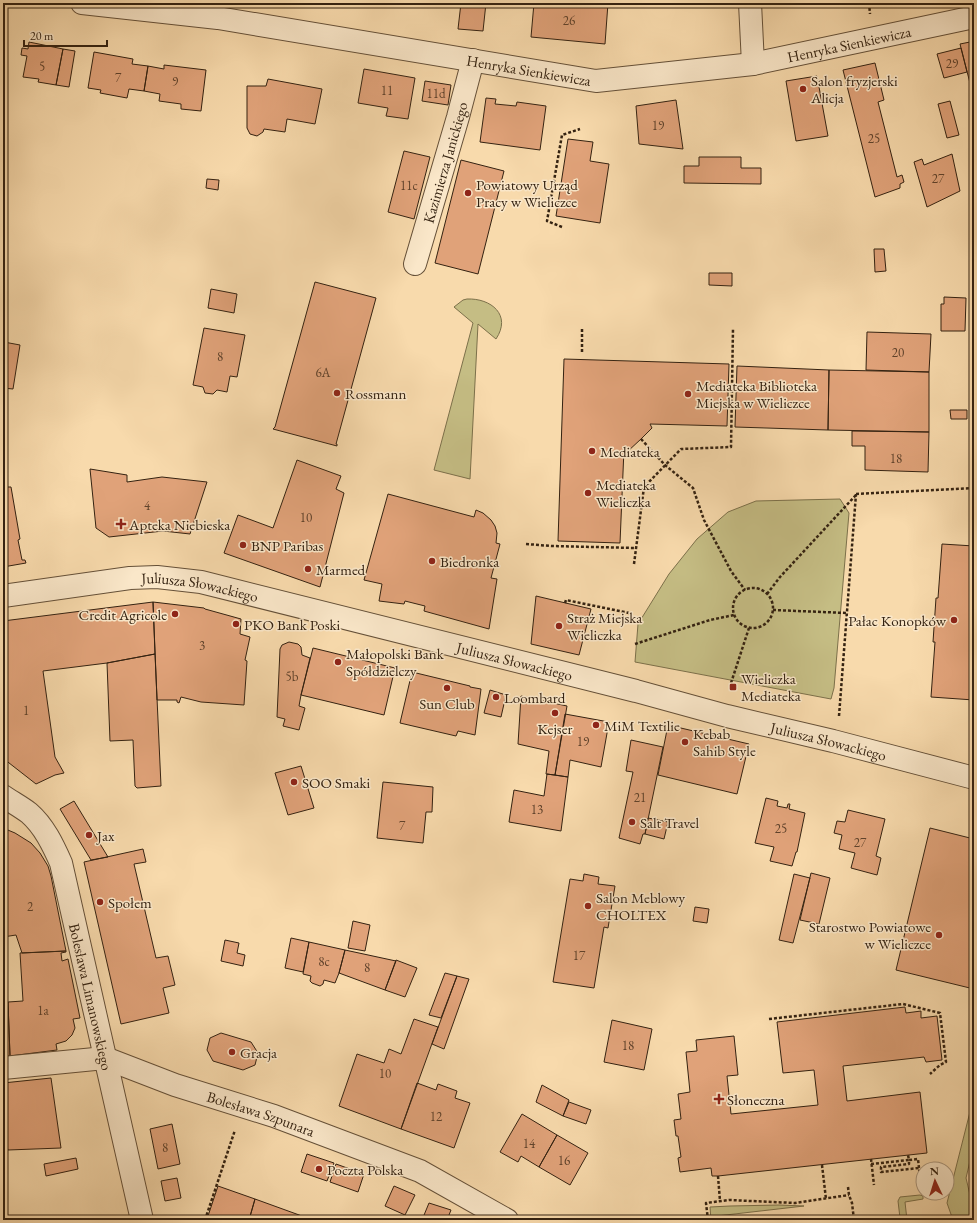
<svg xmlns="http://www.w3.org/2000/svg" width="977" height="1223" font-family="'EB Garamond',serif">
<rect width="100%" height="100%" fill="#f8daac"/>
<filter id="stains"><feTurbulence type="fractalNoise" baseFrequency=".005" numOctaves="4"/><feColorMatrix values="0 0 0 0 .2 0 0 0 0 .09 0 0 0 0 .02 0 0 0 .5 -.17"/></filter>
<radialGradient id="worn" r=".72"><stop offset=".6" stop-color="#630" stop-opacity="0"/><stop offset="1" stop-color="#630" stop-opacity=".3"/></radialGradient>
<path fill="#c5bd84" stroke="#7c704a" d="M467,299C491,298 512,315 496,339L478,324L470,479L434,470L473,323L454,307L463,300Z
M840,499L849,513L834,688L831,699L635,662L638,624L669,574L697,539L728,512L756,501Z
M974,1096V1144L966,1178L974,1212V1220H953L947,1203Z
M920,1195L923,1196V1199L905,1202L907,1220H880L900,1218L898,1201L900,1197Z
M779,1205L804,1206L717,1216V1220H711L710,1207L730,1206Z"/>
<path fill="#e0a279" stroke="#342211" d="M461,3H486L483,31L458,29Z
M534,3H608L605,44L531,37Z
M974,41V59L970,42Z
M29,42L63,49L56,85L38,82L39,79L23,77L27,56L21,55L22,48L28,49Z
M970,42L974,59V87H971L960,44Z
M961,48L967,72L944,78L937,54Z
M63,49L75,51L69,87L56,85Z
M94,52L133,59L132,64L148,66L144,91L129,89L127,98L100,93L101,90L88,88Z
M875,63L884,100L878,102L897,177L902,175L904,182L900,184V188L875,197L843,70Z
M164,65L206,70L201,111L181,109V104L159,101L160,94L144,91L148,66L164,69Z
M364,69L415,78L408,119L386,116L388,108L358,103Z
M817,76L828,136L796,141L786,81Z
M268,79L322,89L315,124L287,119L285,132L264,129L263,132L257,136L250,134L247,128V86H266Z
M425,81L451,85L448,105L422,101Z
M486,98L496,99L495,104L516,106L517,102L546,106L540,150L480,142Z
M676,100L683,149L639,144L636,106Z
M950,101L959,135L947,138L938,104Z
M568,139L593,142L590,161L609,164L600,223L556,216Z
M404,151L430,157L414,219L388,212Z
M952,154L960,191L927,207L914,162L922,159L924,165Z
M699,157H741V168H761V184L684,183V166H699Z
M461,160L504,171L478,274L435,263Z
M207,179L219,180L218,190L206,188Z
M874,249H884L886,271L875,272Z
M709,273H732V286L709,285Z
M315,282L376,298L336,444H337V446L273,429L275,427Z
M211,289L237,294L234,313L208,308Z
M944,297L966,298L965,331H941V304H944Z
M204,328L245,335L237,377L230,376L227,392L217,390L213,394L205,393L203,387L193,385Z
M867,332L931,334L929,372L866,370Z
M3,333H5L4,342L20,345L13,389L3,388Z
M564,359L729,364L727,426L650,424L652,428L641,439L627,452L624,449L620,543L558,541Z
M737,366L829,370L828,430L735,427Z
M829,370L929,372V432L828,430Z
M950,410H967V419H951Z
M852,431L929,432L928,472L865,470V446H852Z
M297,460L341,476L336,489L344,493L320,587L224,553L238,515L273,528Z
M90,469L127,475V482L162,477L207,482L190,534L163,531L109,537L96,528Z
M3,487H11L20,539L18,540L22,560H25L26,563L3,567Z
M388,494L474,517L476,510L483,513L491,520L495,526L497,533L496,543L500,544L491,578L497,579L489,629L424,611L425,606L405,601L404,604L379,601L382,584L364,580Z
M942,544L974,546V700L931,697L935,642H933L936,598H938Z
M536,596L591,609L579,655L531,644Z
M153,602L204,608L205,609L241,619L240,634L250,637L245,660L247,661L244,705L201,702L181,697L179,703L177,702V700H157Z
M153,602L155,654L107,663L43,671L55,757L64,773L55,775L36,784L4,759L3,750V621Z
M289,642L298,644L301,647L302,655L310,658L301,695L299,706L305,708L299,730L283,726L285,719L277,717L280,649L282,645Z
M313,648L395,668L384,715L301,695Z
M155,654L161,786L137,788L135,786L133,740L110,741L107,663Z
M412,672L470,686V687L481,689L475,735L458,731L456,736L400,723Z
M490,690L506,695L501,717L484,713Z
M521,696L567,706L555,775L546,774L549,751L518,744Z
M565,714L609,722L601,767L570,760L568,777L555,775Z
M668,725L749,744L737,794L658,775Z
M631,740L663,747L645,834H643L640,844L619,838L633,772L626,771Z
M301,766L314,808L288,815L275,773Z
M547,774L568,777L561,831L509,822L514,790L544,796Z
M383,782L433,787L432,812H426L423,843L377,838Z
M766,798L778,801L777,806L787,808L788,804H790L789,809L805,813L797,852H796L792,866L770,861L774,847L755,843Z
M74,801L108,857L91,860L60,809Z
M848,810L885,819L876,856L881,858L877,875L851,868L855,853L839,849L842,835L834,833L837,821L845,822Z
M648,818L668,822L664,839L645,834Z
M3,828L15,833L31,843L40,853L48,866L51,876L66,951L22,953L16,935L3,937Z
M930,828L974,839V989L896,970Z
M143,849L146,862L134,864L156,958L168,956L175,985L163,988L169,1013L121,1024L84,862Z
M811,873L830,878L819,924L800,920Z
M584,874L599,877L598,884L615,886L608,928L604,927L594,988L553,982L570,879L583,881Z
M794,874L810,878L793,943L779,940Z
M695,907L709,909L707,923L693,921Z
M353,921L370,925L365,951L348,948Z
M291,938L309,942L303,972L285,968Z
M3,939L6,952L3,953Z
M225,940L239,943L237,953L245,955L243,966L221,961Z
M309,942L345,950L339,973L335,983L324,980L323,984L320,986L312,983L310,981L311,976L303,974Z
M345,950L396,961L385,990L339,973Z
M66,951V952L61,953L62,961L68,959L80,1018L73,1019L75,1028L72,1035L66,1041L56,1044L57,1050L10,1056L8,1002L23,1001L20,953Z
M396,960L417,968L405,997L385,990Z
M445,973L457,976L441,1018L429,1015Z
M457,976L469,979L444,1049L432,1044Z
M3,1002H8L10,1056L3,1057Z
M905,1007L906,1013L921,1011V1018L937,1016L942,1060L926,1062L924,1057L843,1066L847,1101L920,1092L927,1153L718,1176H712L711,1168L680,1172L678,1158L681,1157L678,1136H676L674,1120L681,1119L678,1094L690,1092L686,1052L697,1051L696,1040L734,1036L738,1075L727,1076L731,1114L818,1105L814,1070L783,1073L777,1022Z
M414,1019L438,1027L401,1129L339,1106L357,1054L384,1063L389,1049L401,1054Z
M612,1020L652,1029L644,1070L604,1062Z
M221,1033L251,1042L258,1053L255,1065L243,1070L213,1061L207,1050L210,1038Z
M51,1078L61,1148L8,1150L3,1134V1083Z
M417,1083L436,1090L438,1084L457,1091L455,1098L470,1103L454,1148L401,1129Z
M542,1085L569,1100L563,1116L536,1102Z
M569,1102L591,1110L586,1124L563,1116Z
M522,1114L557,1135L539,1167L521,1156L518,1162L500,1152Z
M172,1124L180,1164L158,1169L150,1129Z
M557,1135L588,1153L570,1185L539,1167Z
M307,1154L334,1163L327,1181L301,1172Z
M76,1158L78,1169L46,1176L44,1164Z
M336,1164L364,1174L358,1192L330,1182Z
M177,1178L181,1198L165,1201L161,1181Z
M218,1186L255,1199L249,1220H218L208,1216Z
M394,1186L415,1195L405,1215L385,1206Z
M255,1199L313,1220H249Z
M429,1203L451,1210L447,1220H422Z
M208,1216L218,1220H207Z"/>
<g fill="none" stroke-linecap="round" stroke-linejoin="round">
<defs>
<g id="minor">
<path id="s1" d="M82,3L218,18L596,81L753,64L974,17"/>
<path d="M750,3L753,64"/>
<path id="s2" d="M415,264L458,117L473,60"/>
<path id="s3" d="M3,796C12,802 21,807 29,813C44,826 53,845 61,863L142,1220"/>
<path id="s4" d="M3,1068L105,1058L175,1085L274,1116L420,1171L507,1220"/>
</g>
<g id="tertiary">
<path id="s5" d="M3,596L130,578L157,577L201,582L636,691L727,716L833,741L974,778"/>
</g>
</defs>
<use href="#minor" stroke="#655038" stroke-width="24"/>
<use href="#tertiary" stroke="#655038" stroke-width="24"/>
<path stroke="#342211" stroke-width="2.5" stroke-dasharray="3 2" stroke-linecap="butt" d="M869,3L870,14
M562,227L547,221L562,135L580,129
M582,352V328
M641,439L665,465L693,488L704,520L731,571L745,590
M856,494L974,488
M526,544L552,546L636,548
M634,564L644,487L681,449L731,447L733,329
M733 608a20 20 0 1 1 40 0a20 20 0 1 1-40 0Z
M767,594L780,577L856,495
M565,603L566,600L629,613
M773,610L847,613
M635,644L710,620L734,615
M731,683L749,628
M839,716L856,494
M769,1019L903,1004L940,1013L946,1062L940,1065L930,1074
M871,1159L874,1185
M871,1164L909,1160L908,1155
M822,1165L826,1199
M919,1168L918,1159L909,1160V1164L881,1167V1172L919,1168L920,1179
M718,1176L720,1201
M848,1187L849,1195L852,1203L854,1220
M205,1220L235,1130
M708,1220L706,1203L729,1200L795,1203L849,1195"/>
<use href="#minor" stroke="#fae7c9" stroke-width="22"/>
<use href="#tertiary" stroke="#fae7c9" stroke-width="22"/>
</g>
<g fill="#8f2418" stroke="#fae7c9" stroke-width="1.5">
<circle cx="803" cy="89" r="4"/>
<circle cx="468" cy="193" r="4"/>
<circle cx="337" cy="393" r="4"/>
<circle cx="688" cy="394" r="4"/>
<circle cx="592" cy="451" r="4"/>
<circle cx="588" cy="493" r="4"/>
<path d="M119 518h4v4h4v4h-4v4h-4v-4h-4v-4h4z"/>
<circle cx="243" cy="545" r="4"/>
<circle cx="432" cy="561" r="4"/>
<circle cx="308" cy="569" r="4"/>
<circle cx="175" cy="614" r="4"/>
<circle cx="954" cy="620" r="4"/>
<circle cx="236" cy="624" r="4"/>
<circle cx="559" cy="626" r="4"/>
<circle cx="338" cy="662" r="4"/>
<rect x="729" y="683" width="8" height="8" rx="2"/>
<circle cx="447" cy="688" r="4"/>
<circle cx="496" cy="697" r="4"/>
<circle cx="555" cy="713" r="4"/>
<circle cx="596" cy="725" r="4"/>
<circle cx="685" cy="742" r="4"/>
<circle cx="294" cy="782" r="4"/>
<circle cx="632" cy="822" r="4"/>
<circle cx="89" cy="835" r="4"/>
<circle cx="100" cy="902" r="4"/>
<circle cx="588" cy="906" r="4"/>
<circle cx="939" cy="935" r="4"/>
<circle cx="232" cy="1052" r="4"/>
<path d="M717 1093h4v4h4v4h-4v4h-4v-4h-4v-4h4z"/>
<circle cx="319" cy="1169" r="4"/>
</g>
<g text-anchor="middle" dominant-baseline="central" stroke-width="3" stroke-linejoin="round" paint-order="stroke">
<g font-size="13" fill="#5f422b">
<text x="569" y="20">26</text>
<text x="952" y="63">29</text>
<text x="42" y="66">5</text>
<text x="118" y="77">7</text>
<text x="175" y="81">9</text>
<text x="387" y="90">11</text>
<text x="436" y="93">11d</text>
<text x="658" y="125">19</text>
<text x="874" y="138">25</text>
<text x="938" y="178">27</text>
<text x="409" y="185">11c</text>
<text x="898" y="352">20</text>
<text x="220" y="356">8</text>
<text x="323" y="372">6A</text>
<text x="896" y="458">18</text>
<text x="147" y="505">4</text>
<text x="306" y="517">10</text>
<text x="202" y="645">3</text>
<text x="292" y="676">5b</text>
<text x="26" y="710">1</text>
<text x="583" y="741">19</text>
<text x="640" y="797">21</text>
<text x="537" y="809">13</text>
<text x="402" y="825">7</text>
<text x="781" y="828">25</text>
<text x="860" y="842">27</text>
<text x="30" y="906">2</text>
<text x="579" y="955">17</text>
<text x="324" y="961">8c</text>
<text x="367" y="967">8</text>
<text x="43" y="1010">1a</text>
<text x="628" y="1045">18</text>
<text x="385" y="1073">10</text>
<text x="436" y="1116">12</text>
<text x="529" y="1143">14</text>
<text x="165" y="1147">8</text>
<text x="564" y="1160">16</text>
</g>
<g font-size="15" fill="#342211" stroke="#fae7c9">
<text stroke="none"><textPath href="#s1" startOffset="776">Henryka Sienkiewicza</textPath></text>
<text stroke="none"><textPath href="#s1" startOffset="452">Henryka Sienkiewicza</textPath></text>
<text stroke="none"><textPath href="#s2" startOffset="106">Kazimierza Janickiego</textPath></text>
<text stroke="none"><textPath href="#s5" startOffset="199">Juliusza Słowackiego</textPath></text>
<text stroke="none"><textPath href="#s5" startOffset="523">Juliusza Słowackiego</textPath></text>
<text stroke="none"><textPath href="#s5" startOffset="847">Juliusza Słowackiego</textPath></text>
<text stroke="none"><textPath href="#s3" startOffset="228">Bolesława Limanowskiego</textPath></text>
<text stroke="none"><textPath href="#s4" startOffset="268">Bolesława Szpunara</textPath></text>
</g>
<g font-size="15" fill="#342211" stroke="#fae7c9" text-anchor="start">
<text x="811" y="80">Salon fryzjerski<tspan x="811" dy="17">Alicja</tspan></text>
<text x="476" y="184">Powiatowy Urząd<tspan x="476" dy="17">Pracy w Wieliczce</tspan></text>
<text x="696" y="385">Mediateka Biblioteka<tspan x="696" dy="17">Miejska w Wieliczce</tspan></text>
<text x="345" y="393">Rossmann</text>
<text x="600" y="451">Mediateka</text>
<text x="596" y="484">Mediateka<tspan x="596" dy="17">Wieliczka</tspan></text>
<text x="129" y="524">Apteka Niebieska</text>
<text x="251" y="545">BNP Paribas</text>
<text x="440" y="561">Biedronka</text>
<text x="316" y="569">Marmed</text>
<text x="167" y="614" text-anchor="end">Credit Agricole</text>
<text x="567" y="617">Straż Miejska<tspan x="567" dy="17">Wieliczka</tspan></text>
<text x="946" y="620" text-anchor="end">Pałac Konopków</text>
<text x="244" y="624">PKO Bank Poski</text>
<text x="346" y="653">Małopolski Bank<tspan x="346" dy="17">Spółdzielczy</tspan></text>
<text x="741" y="678">Wieliczka<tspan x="741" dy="17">Mediateka</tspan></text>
<text x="504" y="697">Loombard</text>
<text x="447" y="703" text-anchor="middle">Sun Club</text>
<text x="604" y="725">MiM Textilie</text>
<text x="555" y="728" text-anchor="middle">Kejser</text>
<text x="693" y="733">Kebab<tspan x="693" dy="17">Sahib Style</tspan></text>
<text x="302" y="782">SOO Smaki</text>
<text x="640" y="822">Salt Travel</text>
<text x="97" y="835">Jax</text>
<text x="596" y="897">Salon Meblowy<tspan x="596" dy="17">CHOLTEX</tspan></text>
<text x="108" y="902">Społem</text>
<text x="931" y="926" text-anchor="end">Starostwo Powiatowe<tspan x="931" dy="17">w Wieliczce</tspan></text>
<text x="240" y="1052">Gracja</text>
<text x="727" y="1099">Słoneczna</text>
<text x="327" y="1169">Poczta Polska</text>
</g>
</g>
<rect width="977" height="1223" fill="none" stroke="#f8daac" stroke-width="16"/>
<rect x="4" y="4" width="969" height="1215" fill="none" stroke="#342211" stroke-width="2"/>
<rect x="8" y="8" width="961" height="1207" fill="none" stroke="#342211"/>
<g transform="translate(935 1181) rotate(356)"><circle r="19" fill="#fae7c9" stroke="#ab987f"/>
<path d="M0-3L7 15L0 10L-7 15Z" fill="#8f2418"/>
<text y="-6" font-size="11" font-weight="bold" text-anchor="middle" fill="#342211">N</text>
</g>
<path d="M24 40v6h83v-6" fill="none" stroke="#342211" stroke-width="2"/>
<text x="30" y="40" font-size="12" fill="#342211" stroke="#fae7c9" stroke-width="3" paint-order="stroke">20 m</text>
<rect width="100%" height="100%" filter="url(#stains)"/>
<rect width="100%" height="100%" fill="url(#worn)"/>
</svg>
